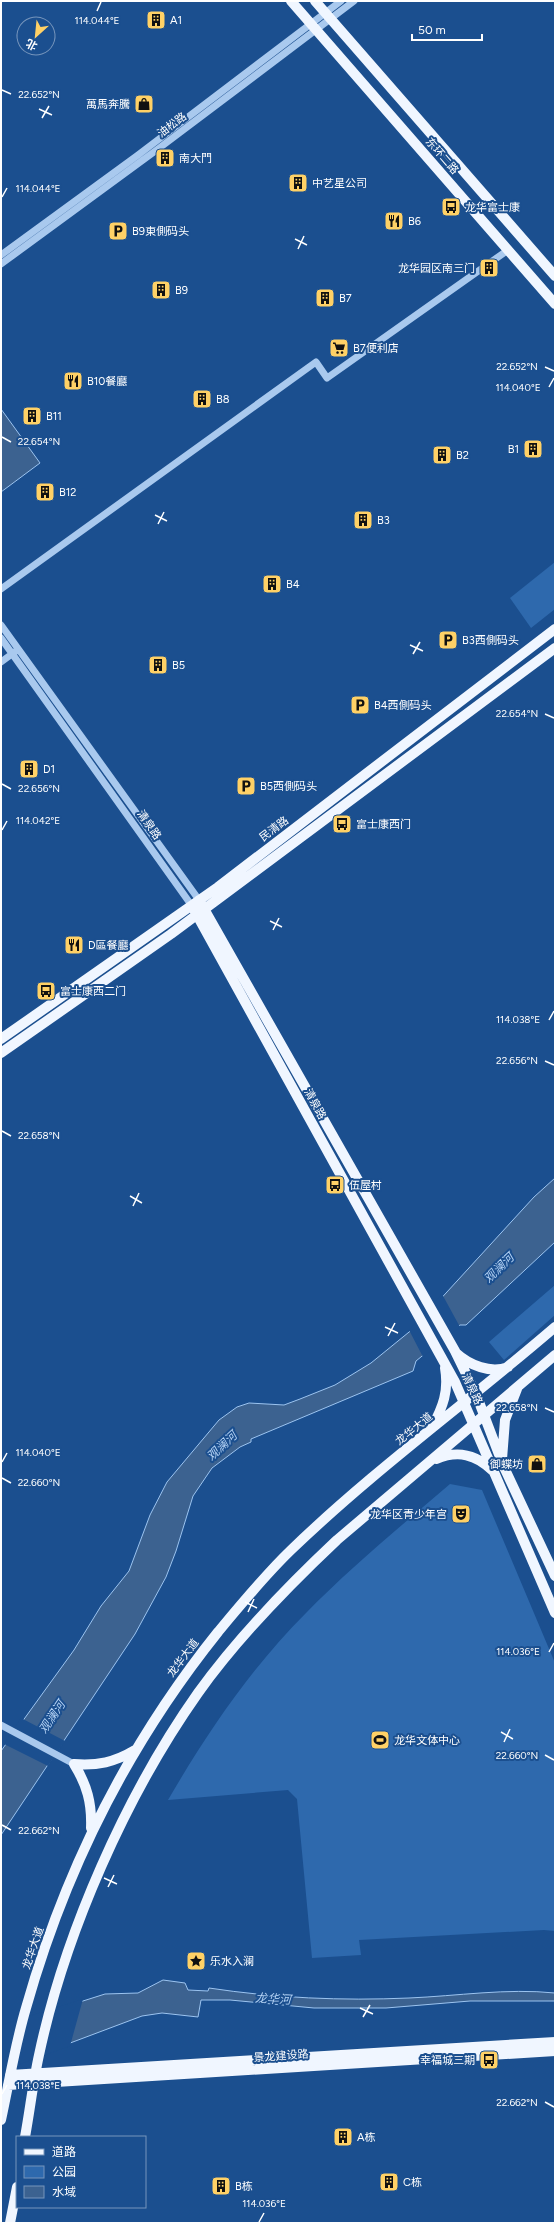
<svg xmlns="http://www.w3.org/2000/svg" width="556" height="2224" font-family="Figtree,'Noto Sans SC',sans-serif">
<rect width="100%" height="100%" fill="#1b4f8f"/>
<path fill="#2e69ad" d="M555,562V609L531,628L510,598Z
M555,1285V1315L504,1360L489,1342Z
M450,1484L482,1490L555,1663V1931L544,1930L359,1940L361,1955L312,1958L297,1799L288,1790L168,1800C207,1733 251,1668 306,1613C351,1567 401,1526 450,1484Z"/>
<path fill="#3c6290" stroke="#9cc4f0" d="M1,409L40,463L1,492Z
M555,1178V1242L466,1325H460L416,1361L413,1371L251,1439V1442L240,1447L212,1468L193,1496L176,1551L166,1577L135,1634L1,1835V1751L74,1650L101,1606L129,1571L150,1515L167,1482L219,1420L237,1407L249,1403L284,1405L300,1399L335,1385L371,1363L414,1328L534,1197Z
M163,1980L185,1983L188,1990L208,1991L209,1988C275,1998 342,2001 409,1998C457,1996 507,1988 555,1993V2001H470L386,2008H314L230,2000H201L198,2017L162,2013L142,2016L1,2069V2027L105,1994L138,1993Z"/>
<path fill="#1b4f8f" d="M442,1294L460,1327L423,1357L409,1330Z
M21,1718L65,1741L48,1766L4,1744Z
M83,1999L70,2046L1,2071V2025Z"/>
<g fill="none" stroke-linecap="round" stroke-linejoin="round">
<path stroke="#a9c9ee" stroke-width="7" d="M1,255L138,155L341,1
M1,264L158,149L354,1
M1,589L316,362L327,378L508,250
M1,625L199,900
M1,638L192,906
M1,662L16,651
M1,1725L74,1764"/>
<path stroke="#f0f6ff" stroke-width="10" d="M291,1L555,304
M315,1L555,276
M199,900L455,1351L476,1394L503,1465L555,1576
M192,906L455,1382L555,1613
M1,1039L218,887L555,629
M1,1053L171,934L555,648
M456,1353C469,1365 491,1374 508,1367
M432,1427C443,1407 449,1391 445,1368
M436,1459C458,1450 476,1454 493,1471
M502,1459L505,1420L517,1389
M74,1764C87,1785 92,1803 91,1828
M74,1764C97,1766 115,1762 135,1750
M10,2075L555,2042
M8,2085L555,2051
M1,2120C9,2083 15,2045 26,2008C65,1870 129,1743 218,1632C242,1603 265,1575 291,1550C374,1470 468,1402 555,1327
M25,2137C30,2110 33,2082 39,2055C65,1933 126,1795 198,1693C238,1637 287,1587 337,1540L555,1355
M10,2223L17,2187"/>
</g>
<path fill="none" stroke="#fff" stroke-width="1.5" d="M97,11L101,2M2,90L11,94M39,109L52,115M42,118L49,106M2,197L7,188M295,239L307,245M298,249L304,236M545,367L554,371M549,387L554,378M2,437L11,442M155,515L167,521M158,524L164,512M410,645L423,651M413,654L420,642M545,714L554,718M2,784L11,789M2,830L7,821M270,921L282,927M273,930L279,918M549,1020L554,1011M545,1061L554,1065M2,1131L11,1136M130,1196L142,1203M133,1206L139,1193M385,1327L398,1333M388,1336L395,1323M545,1408L554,1412M2,1462L7,1453M2,1478L11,1483M245,1602L257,1608M248,1612L254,1599M549,1652L554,1643M501,1732L513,1739M504,1742L510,1729M545,1755L554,1760M2,1825L11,1830M104,1878L117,1884M108,1887L114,1875M360,2008L373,2014M363,2017L370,2005M2,2094L7,2085M545,2102L554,2107M259,2222L264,2213"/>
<defs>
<symbol id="building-square" viewBox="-11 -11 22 22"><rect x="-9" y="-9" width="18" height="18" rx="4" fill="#ffd166" stroke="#1b4f8f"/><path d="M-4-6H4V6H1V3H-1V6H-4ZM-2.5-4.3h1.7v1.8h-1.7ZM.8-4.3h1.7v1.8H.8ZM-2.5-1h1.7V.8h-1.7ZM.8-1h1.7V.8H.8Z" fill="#111"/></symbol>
<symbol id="shop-square" viewBox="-11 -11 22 22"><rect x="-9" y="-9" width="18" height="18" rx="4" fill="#ffd166" stroke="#1b4f8f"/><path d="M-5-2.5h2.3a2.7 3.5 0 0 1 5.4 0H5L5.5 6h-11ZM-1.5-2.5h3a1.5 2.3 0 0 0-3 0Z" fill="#111"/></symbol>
<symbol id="bus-square" viewBox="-11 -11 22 22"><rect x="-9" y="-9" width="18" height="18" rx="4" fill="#ffd166" stroke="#1b4f8f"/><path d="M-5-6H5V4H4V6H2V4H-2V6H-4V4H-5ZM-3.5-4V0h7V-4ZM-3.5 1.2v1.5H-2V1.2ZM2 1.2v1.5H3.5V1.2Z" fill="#111"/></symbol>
<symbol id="restaurant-square" viewBox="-11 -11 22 22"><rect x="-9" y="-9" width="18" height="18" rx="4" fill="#ffd166" stroke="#1b4f8f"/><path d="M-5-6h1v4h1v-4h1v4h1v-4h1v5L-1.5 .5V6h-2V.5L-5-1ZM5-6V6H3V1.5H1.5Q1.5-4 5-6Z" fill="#111"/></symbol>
<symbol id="parking-square" viewBox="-11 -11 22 22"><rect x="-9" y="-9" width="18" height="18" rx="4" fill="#ffd166" stroke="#1b4f8f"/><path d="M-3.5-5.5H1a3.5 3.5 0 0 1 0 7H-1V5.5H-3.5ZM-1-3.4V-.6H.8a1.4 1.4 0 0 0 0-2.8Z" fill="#111"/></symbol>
<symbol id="supermarket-square" viewBox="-11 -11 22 22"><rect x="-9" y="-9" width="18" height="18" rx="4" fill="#ffd166" stroke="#1b4f8f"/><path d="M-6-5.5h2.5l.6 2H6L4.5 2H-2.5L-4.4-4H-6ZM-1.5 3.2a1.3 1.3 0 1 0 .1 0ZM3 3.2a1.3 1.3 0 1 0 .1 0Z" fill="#111"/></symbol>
<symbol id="theatre-square" viewBox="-11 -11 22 22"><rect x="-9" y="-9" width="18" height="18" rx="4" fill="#ffd166" stroke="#1b4f8f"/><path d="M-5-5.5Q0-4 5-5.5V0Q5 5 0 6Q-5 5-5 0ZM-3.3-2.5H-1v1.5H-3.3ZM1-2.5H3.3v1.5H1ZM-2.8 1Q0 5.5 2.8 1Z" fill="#111"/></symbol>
<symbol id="stadium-square" viewBox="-11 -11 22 22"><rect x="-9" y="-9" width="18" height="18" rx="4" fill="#ffd166" stroke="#1b4f8f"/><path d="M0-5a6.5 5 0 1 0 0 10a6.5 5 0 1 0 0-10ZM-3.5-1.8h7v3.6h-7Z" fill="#111"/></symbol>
<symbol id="sight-square" viewBox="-11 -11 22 22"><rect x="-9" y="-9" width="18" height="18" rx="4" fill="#ffd166" stroke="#1b4f8f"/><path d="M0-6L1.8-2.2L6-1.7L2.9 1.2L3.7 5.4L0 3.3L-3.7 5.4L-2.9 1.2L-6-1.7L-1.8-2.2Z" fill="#111"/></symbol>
</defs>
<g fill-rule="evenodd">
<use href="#building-square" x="145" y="9" width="22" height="22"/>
<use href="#shop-square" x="133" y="93" width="22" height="22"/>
<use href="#building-square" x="154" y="147" width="22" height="22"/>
<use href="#building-square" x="287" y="172" width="22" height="22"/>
<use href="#bus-square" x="440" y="196" width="22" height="22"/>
<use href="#restaurant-square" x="383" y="210" width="22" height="22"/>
<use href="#parking-square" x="107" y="220" width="22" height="22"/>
<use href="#building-square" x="478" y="257" width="22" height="22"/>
<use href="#building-square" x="150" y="279" width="22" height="22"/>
<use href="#building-square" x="314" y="287" width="22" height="22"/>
<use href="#supermarket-square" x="328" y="337" width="22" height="22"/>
<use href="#restaurant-square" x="62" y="370" width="22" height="22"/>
<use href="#building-square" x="191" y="388" width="22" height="22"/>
<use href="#building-square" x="21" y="405" width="22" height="22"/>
<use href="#building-square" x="522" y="438" width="22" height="22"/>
<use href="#building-square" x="431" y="444" width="22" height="22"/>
<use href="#building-square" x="34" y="481" width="22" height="22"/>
<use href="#building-square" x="352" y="509" width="22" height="22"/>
<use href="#building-square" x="261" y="573" width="22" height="22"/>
<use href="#parking-square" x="437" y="629" width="22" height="22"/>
<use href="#building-square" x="147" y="654" width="22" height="22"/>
<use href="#parking-square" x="349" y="694" width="22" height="22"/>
<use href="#building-square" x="18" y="758" width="22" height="22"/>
<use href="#parking-square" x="235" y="775" width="22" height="22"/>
<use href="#bus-square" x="331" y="813" width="22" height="22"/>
<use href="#restaurant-square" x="63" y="934" width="22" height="22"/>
<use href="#bus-square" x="35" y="980" width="22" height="22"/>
<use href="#bus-square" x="324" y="1174" width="22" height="22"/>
<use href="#shop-square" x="526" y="1453" width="22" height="22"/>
<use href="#theatre-square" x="450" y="1503" width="22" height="22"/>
<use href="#stadium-square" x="369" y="1729" width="22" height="22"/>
<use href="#sight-square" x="185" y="1950" width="22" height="22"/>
<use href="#bus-square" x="478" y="2049" width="22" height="22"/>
<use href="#building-square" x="332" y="2126" width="22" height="22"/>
<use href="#building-square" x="378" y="2171" width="22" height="22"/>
<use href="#building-square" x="210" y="2175" width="22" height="22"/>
</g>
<g text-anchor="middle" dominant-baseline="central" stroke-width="4" stroke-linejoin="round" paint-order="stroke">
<g font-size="11" fill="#fff" stroke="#1b4f8f" text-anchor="start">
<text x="170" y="20">A1</text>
<text x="130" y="104" text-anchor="end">萬馬奔騰</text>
<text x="179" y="158">南大門</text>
<text x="312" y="183">中艺星公司</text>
<text x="465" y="207">龙华富士康</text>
<text x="408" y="221">B6</text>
<text x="132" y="231">B9東側码头</text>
<text x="475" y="268" text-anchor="end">龙华园区南三门</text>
<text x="175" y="290">B9</text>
<text x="339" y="298">B7</text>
<text x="353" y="348">B7便利店</text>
<text x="87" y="381">B10餐廳</text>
<text x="216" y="399">B8</text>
<text x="46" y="416">B11</text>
<text x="519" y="449" text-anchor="end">B1</text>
<text x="456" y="455">B2</text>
<text x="59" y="492">B12</text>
<text x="377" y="520">B3</text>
<text x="286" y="584">B4</text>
<text x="462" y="640">B3西側码头</text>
<text x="172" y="665">B5</text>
<text x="374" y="705">B4西側码头</text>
<text x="43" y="769">D1</text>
<text x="260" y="786">B5西側码头</text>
<text x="356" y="824">富士康西门</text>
<text x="88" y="945">D區餐廳</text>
<text x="60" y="991">富士康西二门</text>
<text x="349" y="1185">伍屋村</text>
<text x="523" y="1464" text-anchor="end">御蝶坊</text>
<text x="447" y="1514" text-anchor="end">龙华区青少年宫</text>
<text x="394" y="1740">龙华文体中心</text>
<text x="210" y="1961">乐水入澜</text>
<text x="475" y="2060" text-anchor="end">幸福城三期</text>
<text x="357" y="2137">A栋</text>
<text x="403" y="2182">C栋</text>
<text x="235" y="2186">B栋</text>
</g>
<g font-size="11" fill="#fff" stroke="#1b4f8f">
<text transform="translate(172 125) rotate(-37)">油松路</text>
<text transform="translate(442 156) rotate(49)">东环二路</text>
<text transform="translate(149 825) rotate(55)">清泉路</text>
<text transform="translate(274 829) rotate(-37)">民清路</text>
<text transform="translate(315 1104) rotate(61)">清泉路</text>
<text transform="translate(472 1389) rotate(65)">清泉路</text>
<text transform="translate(414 1429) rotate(-39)">龙华大道</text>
<text transform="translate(183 1658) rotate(-53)">龙华大道</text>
<text transform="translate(33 1948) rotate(-71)">龙华大道</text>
<text transform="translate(281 2056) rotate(-4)">景龙建设路</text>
</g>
<g font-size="12" font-style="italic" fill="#b5d3f5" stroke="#1b4f8f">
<text transform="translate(499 1268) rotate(-44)">观澜河</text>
<text transform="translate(222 1446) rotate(-43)">观澜河</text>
<text transform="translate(52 1717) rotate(-56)">观澜河</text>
<text transform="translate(273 1999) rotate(3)">龙华河</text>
</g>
</g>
<g font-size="10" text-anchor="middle" fill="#fff" stroke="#1b4f8f" stroke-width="4" stroke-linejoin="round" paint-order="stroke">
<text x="97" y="24">114.044°E</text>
<text x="39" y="98">22.652°N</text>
<text x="38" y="192">114.044°E</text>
<text x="517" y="370">22.652°N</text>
<text x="518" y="391">114.040°E</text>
<text x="39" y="445">22.654°N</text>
<text x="517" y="717">22.654°N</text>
<text x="39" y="792">22.656°N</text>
<text x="38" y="824">114.042°E</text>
<text x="518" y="1023">114.038°E</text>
<text x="517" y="1064">22.656°N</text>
<text x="39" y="1139">22.658°N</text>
<text x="517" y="1411">22.658°N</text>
<text x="38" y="1456">114.040°E</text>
<text x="39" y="1486">22.660°N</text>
<text x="518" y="1655">114.036°E</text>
<text x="517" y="1759">22.660°N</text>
<text x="39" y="1834">22.662°N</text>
<text x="38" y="2089">114.038°E</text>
<text x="517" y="2106">22.662°N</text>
<text x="264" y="2207">114.036°E</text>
</g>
<rect width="556" height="2224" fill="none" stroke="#ffffff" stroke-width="4"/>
<rect x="16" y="2136" width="130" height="72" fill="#1b4f8f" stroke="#7695bc"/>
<rect x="24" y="2149" width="20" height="6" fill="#f0f6ff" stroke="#7695bc"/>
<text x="52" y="2156" font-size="12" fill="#ffffff">道路</text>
<rect x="24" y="2166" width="20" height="12" fill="#2e69ad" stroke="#7695bc"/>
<text x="52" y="2176" font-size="12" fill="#ffffff">公园</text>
<rect x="24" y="2186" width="20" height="12" fill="#3c6290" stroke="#7695bc"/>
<text x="52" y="2196" font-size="12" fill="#ffffff">水域</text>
<g transform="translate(36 36) rotate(207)"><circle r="19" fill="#1b4f8f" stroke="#7695bc"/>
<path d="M0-3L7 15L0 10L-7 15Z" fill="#ffd166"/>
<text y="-6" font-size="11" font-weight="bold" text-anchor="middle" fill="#ffffff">北</text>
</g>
<path d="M412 34v6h70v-6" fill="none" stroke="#ffffff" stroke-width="2"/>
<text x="418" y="34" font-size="12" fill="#ffffff" stroke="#1b4f8f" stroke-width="3" paint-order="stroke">50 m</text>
</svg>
